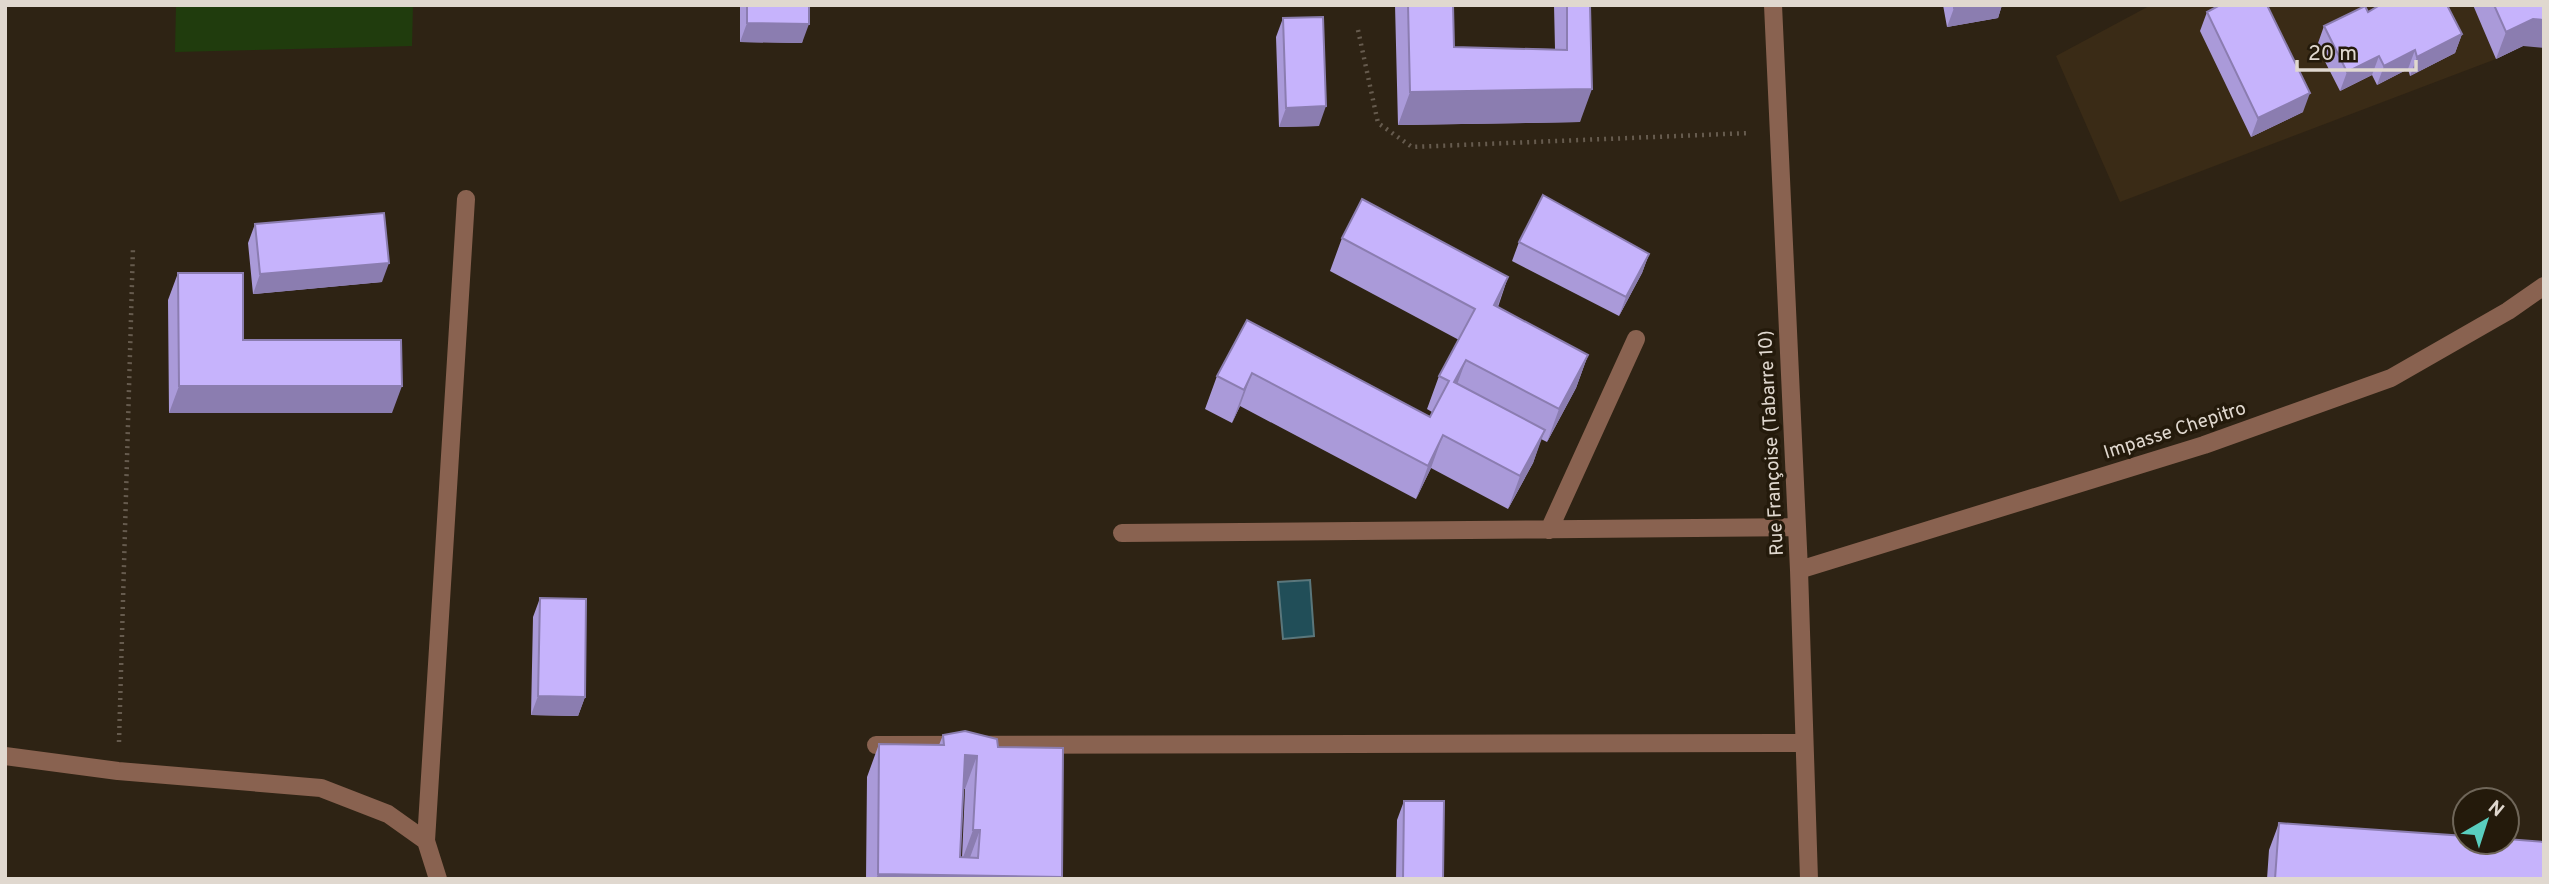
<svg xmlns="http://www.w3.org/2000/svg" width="2549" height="884" font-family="Overpass,sans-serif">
<rect width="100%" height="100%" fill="#2e2314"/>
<path fill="#3a2b16" d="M2151,5H2544L2523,46L2496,59L2120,202L2056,56Z"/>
<path fill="#203c0d" d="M176,5H413L412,46L175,52Z"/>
<path fill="#214e58" stroke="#5a777c" stroke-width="2" d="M1310,580L1314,636L1283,639L1278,582Z"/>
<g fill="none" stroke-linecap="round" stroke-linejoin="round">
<path stroke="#665b4e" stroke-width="4.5" stroke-dasharray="2 5" stroke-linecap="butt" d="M1358,30L1378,123L1412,147L1750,133
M119,742L133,247"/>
<path stroke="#896250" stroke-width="18" d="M1773,5L1799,570L1809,879
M1549,530L1636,339
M1122,533L1797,527
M1799,570L2204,445L2391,378L2508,311L2544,286
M876,745L1804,743
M5,756L118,771L321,788L388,814L426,841
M438,879L426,841L466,199"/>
</g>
<path fill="#aa9ad9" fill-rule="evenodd" d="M740,5H809L802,43L740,42Z
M1395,5H1453L1454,47L1555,49L1554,5H1590L1580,122L1398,125Z
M1943,5H2002L1998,18L1947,27Z
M2473,5H2544L2523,46L2496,59Z
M2207,12L2303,112L2251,137L2200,31Z
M2368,12L2462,34L2455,53L2410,76L2408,69L2377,85L2372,75L2340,91L2317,46L2324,26Z
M1283,18L1319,126L1279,127L1276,37Z
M255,224L382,282L253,294L248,243Z
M1342,238L1508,277L1498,307L1588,355L1576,388L1547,442L1541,439L1533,463L1508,509L1431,468L1416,499L1240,406L1232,423L1205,409L1217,376L1247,320L1430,417L1432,412L1427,409L1439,376L1459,340L1330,271Z
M1519,242L1649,254L1642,273L1619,316L1512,261Z
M178,273L243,340L392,413H169L168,300Z
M540,598L585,697L578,716L531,715L533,617Z
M943,735L998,747L1062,877L1061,879H866L867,777L879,744L939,745ZM963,789H965L962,857H960Z
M1404,801L1443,879H1396L1397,820Z
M2279,823L2544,879H2267L2269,850Z"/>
<path fill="#8b7db0" d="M1971,5H2002L1998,18L1947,27L1954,8Z
M2533,19L2544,20V48L2523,46L2496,59L2506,32Z
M747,23L809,24L802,43L740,42Z
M2462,34L2455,53L2410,76L2417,57Z
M2415,50L2408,69L2377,85L2384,66Z
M2379,56L2372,75L2340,91L2347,72Z
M1592,89L1580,122L1398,125L1410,92Z
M2310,93L2303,112L2251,137L2258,118Z
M1326,106L1319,126L1279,127L1286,108Z
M1649,254L1642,273L1619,316L1626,297Z
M389,263L382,282L253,294L260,274Z
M1508,277L1496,310L1494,305Z
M1588,355L1576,388L1547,442L1559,409Z
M1466,360L1454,393V382Z
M1252,373L1240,406L1232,423L1244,390Z
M179,386H402L392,413H169Z
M1545,430L1533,463L1508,509L1520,476Z
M1443,435L1431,468L1416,499L1428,466Z
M538,696L585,697L578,716L531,715Z
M965,755L977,756L965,789L953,788Z
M973,830H980L968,863H961Z
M878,874L1062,877L1061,879H876Z"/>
<path fill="#c6b3fc" stroke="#8b7db0" stroke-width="2" fill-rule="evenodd" d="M747,5H809V24L747,23Z
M1408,5H1453L1454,47L1567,50V5H1590L1592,89L1410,92Z
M1954,5H1971L1954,8Z
M2220,5H2267L2310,93L2258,118L2207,12Z
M2380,5H2447L2462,34L2417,57L2415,50L2384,66L2379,56L2347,72L2324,26L2365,6L2368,12Z
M2494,5H2544V20L2533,19L2506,32Z
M1323,17L1326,106L1286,108L1283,18Z
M1543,195L1649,254L1626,297L1519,242Z
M1362,199L1508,277L1494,305L1588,355L1559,409L1466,360L1454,382L1545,430L1520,476L1443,435L1428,466L1252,373L1244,390L1217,376L1247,320L1430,417L1449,381L1439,376L1475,309L1342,238Z
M384,213L389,263L260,274L255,224Z
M178,273H243V340H401L402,386H179Z
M540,598L586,599L585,697L538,696Z
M965,731L997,739L998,747L1063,748L1062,877L878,874L879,744L944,745L943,735ZM965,755L977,756L973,830H980L978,858L960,857Z
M1404,801H1444L1443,879H1403Z
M2279,823L2465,836V842H2507V839L2544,842V879H2275Z"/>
<g text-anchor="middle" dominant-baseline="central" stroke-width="7" stroke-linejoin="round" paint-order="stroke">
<g font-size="19" fill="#e0d8cf" stroke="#241a0b">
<text transform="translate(2175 431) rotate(-18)">Impasse Chepitro</text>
<text transform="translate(1772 443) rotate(-93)">Rue Françoise (Tabarre 10)</text>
</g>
</g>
<rect width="2549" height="884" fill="none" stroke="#e0d8cf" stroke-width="14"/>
<g transform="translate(2486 821) rotate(39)"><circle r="33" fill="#241a0b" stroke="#6f6659" stroke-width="2"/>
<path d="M0-5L12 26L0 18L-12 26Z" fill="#59cebf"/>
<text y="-10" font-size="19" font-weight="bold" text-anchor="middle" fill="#e0d8cf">N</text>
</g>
<path d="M2297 60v10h119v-10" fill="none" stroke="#e0d8cf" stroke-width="3.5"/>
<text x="2308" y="60" font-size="21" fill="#e0d8cf" stroke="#241a0b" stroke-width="5" paint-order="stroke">20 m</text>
</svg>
